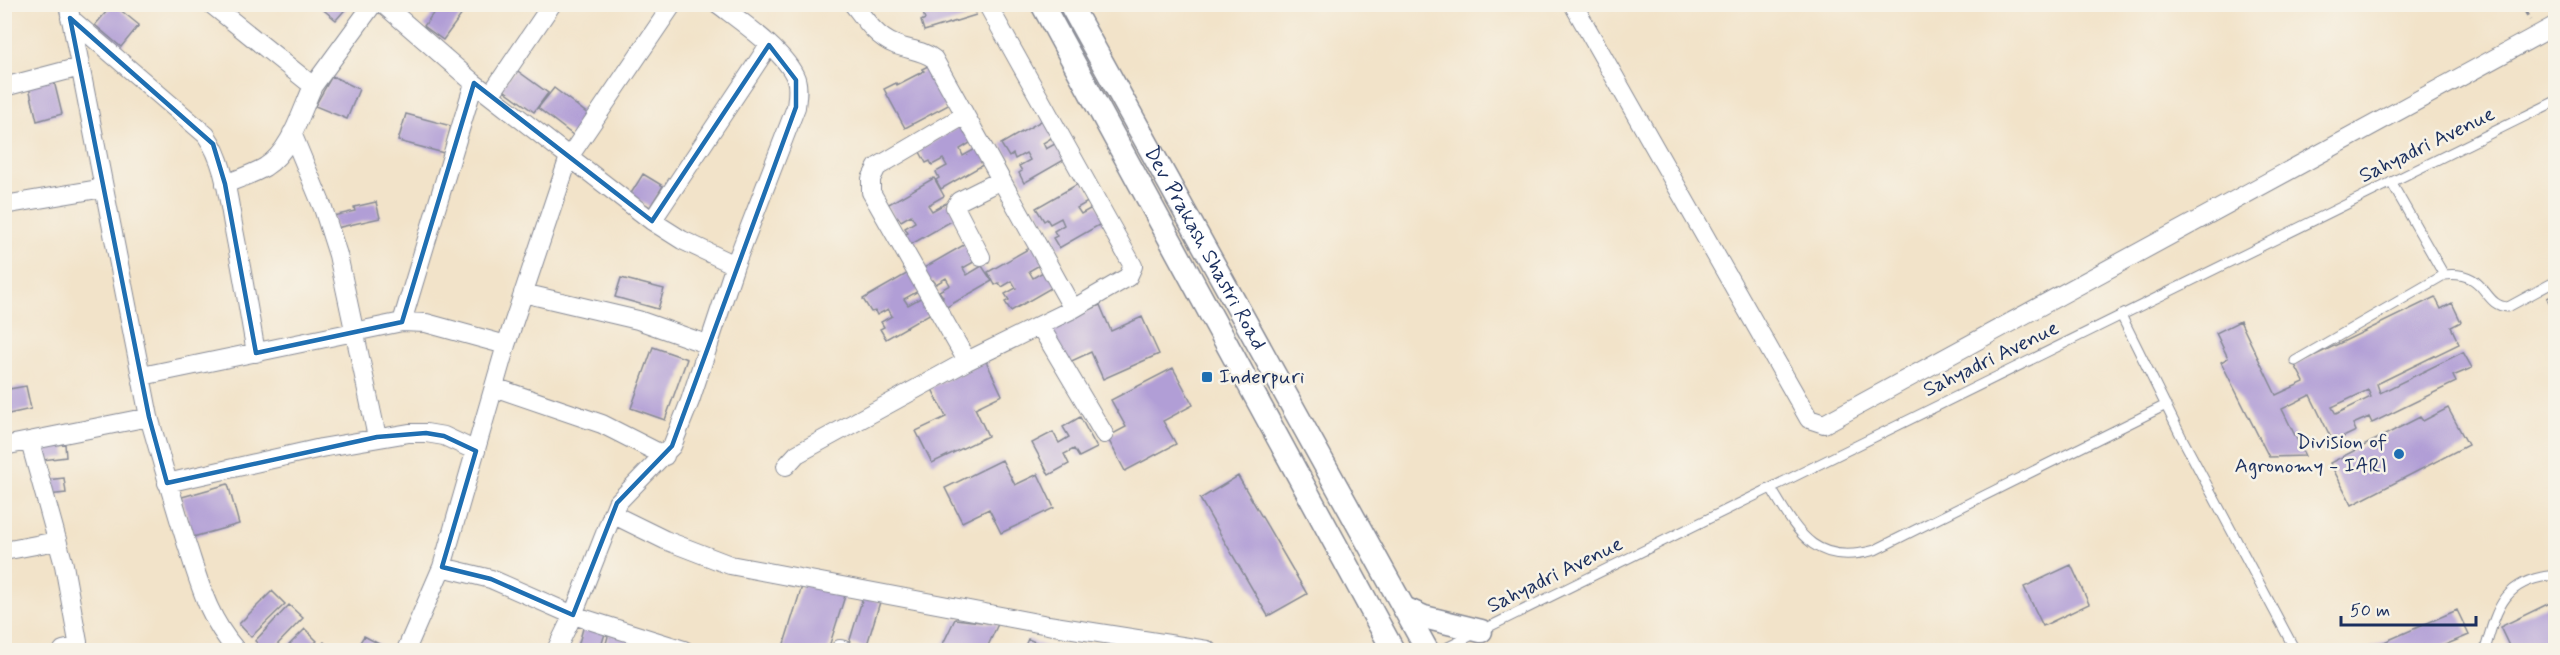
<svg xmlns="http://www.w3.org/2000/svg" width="2560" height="655" font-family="Mynerve,sans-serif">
<rect width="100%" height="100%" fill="#f7f3e8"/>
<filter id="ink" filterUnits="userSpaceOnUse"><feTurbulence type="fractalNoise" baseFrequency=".0167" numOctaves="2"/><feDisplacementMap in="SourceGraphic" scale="12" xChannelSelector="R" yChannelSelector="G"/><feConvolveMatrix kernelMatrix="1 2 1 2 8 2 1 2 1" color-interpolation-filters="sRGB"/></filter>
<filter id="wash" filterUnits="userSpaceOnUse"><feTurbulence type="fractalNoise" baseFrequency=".008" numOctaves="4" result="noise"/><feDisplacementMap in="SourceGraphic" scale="24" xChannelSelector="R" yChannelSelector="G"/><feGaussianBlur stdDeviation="1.35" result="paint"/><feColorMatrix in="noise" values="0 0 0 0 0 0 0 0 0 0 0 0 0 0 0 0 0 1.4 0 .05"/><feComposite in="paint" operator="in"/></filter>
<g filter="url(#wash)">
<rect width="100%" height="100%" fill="#f2e3c9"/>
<g id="blocks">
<path fill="#b19ed6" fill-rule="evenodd" d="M113,4L139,25L121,47L95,25Z
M322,4H350L336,20L320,7Z
M440,4H456L465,10L443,40L424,26Z
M933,4H973L976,15L924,31L921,21L925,19L923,13L934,10Z
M936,62L956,101L905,128L884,89L896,83L897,85L924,71L922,69Z
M515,69L548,93L534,112L501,88Z
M332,76L359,89L347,119L315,106Z
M53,77L62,114L37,121L28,83Z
M554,88L589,115L573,135L538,108Z
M406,114L451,126L444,153L398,141Z
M1048,117L1058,134L1043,143L1046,149L1062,140L1071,156L1024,183L1019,173L1022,171L1019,166L1030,160L1026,153L1015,159L1013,154L1009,157L1001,144Z
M965,123L975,140L960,149L963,156L979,147L988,162L941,189L936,180L939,178L936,172L947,166L943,159L932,165L930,161L926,163L919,150Z
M643,174L663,186L650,207L630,195Z
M934,178L944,196L928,205L932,211L948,202L957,218L910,245L904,235L908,233L905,228L915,222L911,215L901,221L898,217L895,219L887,205Z
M1083,181L1093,199L1077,208L1081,214L1097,205L1106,221L1059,248L1053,238L1057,236L1054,231L1064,225L1061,218L1050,224L1047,219L1044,221L1036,208Z
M376,202L380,218L336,228L333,216L355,211L354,207Z
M969,242L979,259L963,268L967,275L982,266L992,281L945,308L939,299L943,297L939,291L950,285L946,278L936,284L933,280L929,282L922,269Z
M1035,245L1045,262L1029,271L1033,278L1048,269L1058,284L1011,311L1005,302L1009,300L1005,294L1016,288L1012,281L1002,287L999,283L995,285L988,272Z
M910,272L920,290L904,299L908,305L924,296L933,312L886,339L880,329L884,327L881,322L892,316L888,309L877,315L875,311L871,312L863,299Z
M621,278L664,289L658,309L615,297Z
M2556,294V316L2547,298Z
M2435,297L2441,309L2452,303L2461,322L2451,327L2459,344L2377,384L2380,393L2463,352L2472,368L2453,376L2456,382L2372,423L2369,417L2353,424L2356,431L2333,442L2310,395L2282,409L2305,456L2269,457L2221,362L2228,358L2216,333L2240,321L2276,395L2304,382L2295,365ZM2368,390L2371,397L2336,414L2332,407Z
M1100,305L1111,331L1142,317L1159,354L1103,379L1091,352L1063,365L1047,329Z
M653,347L687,359L665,420L631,408Z
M986,361L1002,395L975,408L988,436L932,463L916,431L946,417L931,387Z
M1173,368L1193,405L1163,421L1176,444L1125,471L1107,437L1126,427L1111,400Z
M26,386L31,409L4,415V390Z
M2448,408L2468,445L2352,505L2330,463L2420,417L2423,421Z
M1080,417L1097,448L1079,457L1074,449L1064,454L1069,464L1049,475L1032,443L1053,432L1059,443L1069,437L1063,427Z
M65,444L66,457L43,460L42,446Z
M1002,460L1015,485L1038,474L1054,508L1001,533L989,509L962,522L945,488Z
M1238,476L1307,594L1268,616L1200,499Z
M64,478L66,493L47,495L46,480Z
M228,484L239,524L193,537L182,497Z
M2071,565L2089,604L2043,626L2024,587Z
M803,583L845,596L828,650H782Z
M272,591L285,604L251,637L239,624Z
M863,597L880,602L866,648L849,643Z
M2556,600V650H2511L2500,627Z
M289,605L303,618L272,650H265L255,641Z
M2457,610L2469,635L2433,650H2366Z
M955,619L998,624L986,650H940Z
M584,625L606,630L600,650H577Z
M305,629L317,641L307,650H284Z
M609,633L663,650H604Z
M364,636L381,645L378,650H355Z
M1028,639L1049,648L1048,650H1023Z
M324,642L333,650H316Z"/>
</g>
</g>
<g filter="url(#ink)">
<use href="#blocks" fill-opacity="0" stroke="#868994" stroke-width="1.5"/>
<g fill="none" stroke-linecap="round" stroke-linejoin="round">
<defs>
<path id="service" d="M2391,182L2444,275C2489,270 2481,306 2508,307L2556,281
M2121,315L2181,436L2295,650
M2295,361L2444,275
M1771,488C1798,533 1815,567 1875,550L2166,405
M1442,650L2556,101
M2485,650C2497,607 2504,579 2556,575"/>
<path id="minor" d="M68,4L149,417C161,459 173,500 186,542C200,584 207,616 236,650
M211,4L313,86L373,4
M383,4L474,83L652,221L682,240L735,265
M853,4C864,18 876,37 894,44C907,50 923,50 934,59L1073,309L1128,277L1133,266L987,4
M1573,4L1809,419L1824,424L2556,25
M70,18L206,135C225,162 228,198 234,230C242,271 249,312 256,353
M4,87L80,67
M491,94L552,4
M965,115L877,167L871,179V192L967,361L1073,309
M292,133L323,208L338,255L377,437
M225,184C238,179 253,174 265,167C291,151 301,112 313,86
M4,205L104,188
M652,221L769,45
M981,257L955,207L959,201L1001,180
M523,293L638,320L709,345
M402,322L474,83
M1040,326L1104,434
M142,376L402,322L426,323L506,345
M494,387L602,424L665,456
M30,442L64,565L78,642L76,647L63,650
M4,446L149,417
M786,466L797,454L967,361
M167,483L321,448L409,433H426L444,436L476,451
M612,514L665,540L730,565L1048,625L1207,650
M4,551L57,541
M442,567L491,579L573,615L684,650
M840,649L844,650
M406,650L442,567L506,345L569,157L673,4
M556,650L573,615L617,503L672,446L690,401L735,265L796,107C797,97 799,88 796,79C786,52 740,21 718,4"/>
<g id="tertiary">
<path d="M1042,4L1393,650"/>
<path id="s1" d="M1070,4L1427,650"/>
<path d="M1404,608L1424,617L1481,631"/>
</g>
</defs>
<use href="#service" stroke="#868994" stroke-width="11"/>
<use href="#minor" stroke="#868994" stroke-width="20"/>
<use href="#tertiary" stroke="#868994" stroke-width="25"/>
<path stroke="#868994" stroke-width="3" stroke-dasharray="4.5 4.5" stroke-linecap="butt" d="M2521,4L2530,20"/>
<use href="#service" stroke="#fff" stroke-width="9"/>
<use href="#minor" stroke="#fff" stroke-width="18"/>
<use href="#tertiary" stroke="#fff" stroke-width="22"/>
</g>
</g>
<path fill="none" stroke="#1f6fb2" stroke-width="4.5" stroke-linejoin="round" d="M70,18L213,144L225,184L256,353L402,322L474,83L652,221L769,45L796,80V107L672,446L617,503L573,615L491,579L442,567L476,451L444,436L426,433L377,437L167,483L149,417Z"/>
<g fill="#1f6fb2" stroke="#f7f3e8" stroke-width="2">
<rect x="1201" y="371" width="12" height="12" rx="3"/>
<circle cx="2399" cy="454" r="6"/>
</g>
<g text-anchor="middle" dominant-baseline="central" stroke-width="5" stroke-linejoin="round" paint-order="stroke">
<g font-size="21" fill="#1b2f5e" stroke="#f7f3e8">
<text transform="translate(2427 145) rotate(-26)">Sahyadri Avenue</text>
<text stroke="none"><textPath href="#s1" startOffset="279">Dev Prakash Shastri Road</textPath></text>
<text transform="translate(1991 359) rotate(-26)">Sahyadri Avenue</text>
<text transform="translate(1555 575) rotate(-26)">Sahyadri Avenue</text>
</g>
<g font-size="21" fill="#1b2f5e" stroke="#f7f3e8" text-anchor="start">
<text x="1219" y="377">Inderpuri</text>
<text x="2387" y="442" text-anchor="end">Division of<tspan x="2387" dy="24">Agronomy - IARI</tspan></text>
</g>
</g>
<rect width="2560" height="655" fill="none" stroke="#f7f3e8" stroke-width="24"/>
<path d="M2341 616v9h135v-9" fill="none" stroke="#1b2f5e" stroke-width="3"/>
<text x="2350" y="616" font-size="18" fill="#1b2f5e" stroke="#f7f3e8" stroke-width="4.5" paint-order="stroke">50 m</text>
</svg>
